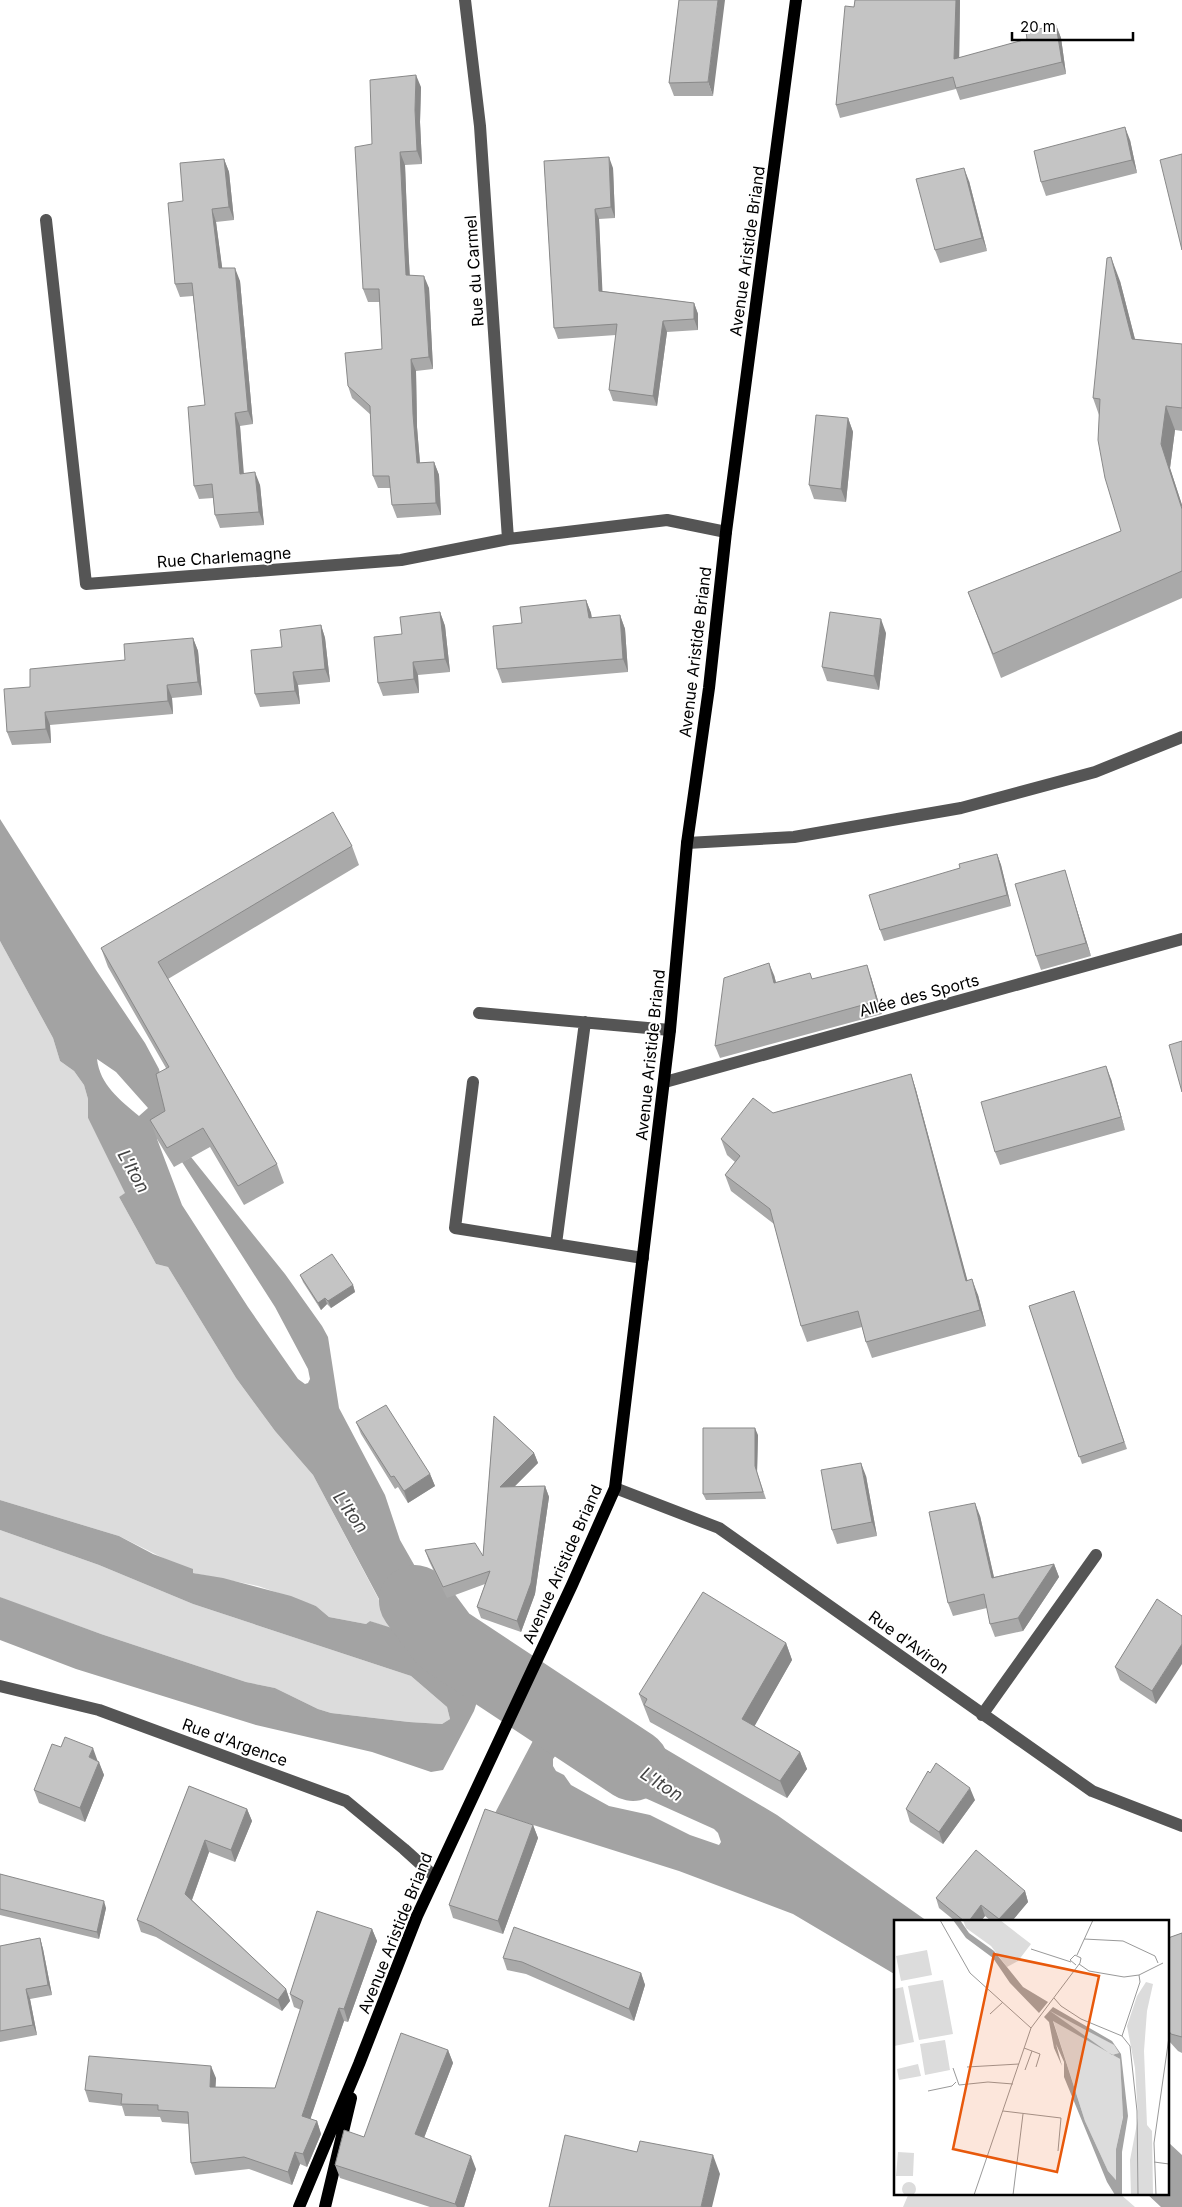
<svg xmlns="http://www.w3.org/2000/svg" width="1182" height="2207" font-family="Inter,sans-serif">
<rect width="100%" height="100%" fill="#fff"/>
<path fill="#dcdcdc" d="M0,941L53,1038L60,1061L74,1071L84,1085L88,1099V1118L126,1193L119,1197L156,1264L168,1267L236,1378L275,1431L313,1475L395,1630L370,1621L366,1624L329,1617L316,1606L258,1586L193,1573L119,1536L0,1500Z
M0,1530L99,1565L193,1604L411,1676L447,1707L450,1719L442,1724L409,1722L331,1713L318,1709L275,1688L246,1682L101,1634L9,1601L0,1597Z
M909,2193H1119L1135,2207H903Z"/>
<path fill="#a3a3a3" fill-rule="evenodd" d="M0,819L96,970L145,1043L159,1069L172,1130L157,1139L182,1205L248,1307L298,1379L305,1384L308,1383L310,1379L308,1369L275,1307L182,1162L191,1157L285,1274L322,1326L328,1337L339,1408L385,1495L400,1540L433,1598L442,1606L457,1613L496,1644L474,1711L443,1770L431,1772L372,1752L256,1725L76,1669L0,1640V1597L101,1634L246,1682L275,1688L318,1709L331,1713L409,1722L442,1724L450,1719L447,1707L411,1676L193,1604L99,1565L0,1530V1500L119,1536L153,1554L193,1569V1573L223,1578L291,1596L316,1606L329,1617L366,1624L370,1621L395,1629L313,1475L275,1431L236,1378L168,1267L156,1264L119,1197L125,1193L88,1118V1099L84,1085L74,1071L60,1061L53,1038L0,941ZM97,1059L116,1072L148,1108L139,1116C120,1100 100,1085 97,1059Z
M566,1678L607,1711L642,1735L777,1815L927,1921H896V1975L793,1914L679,1871L495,1813ZM563,1753L625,1789L714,1829L718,1833L721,1842L719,1845L690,1835L650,1815L609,1806L571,1785L564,1775L556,1771L553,1766V1759L556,1755Z
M1168,2142L1182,2155V2207H1161L1146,2193H1168Z"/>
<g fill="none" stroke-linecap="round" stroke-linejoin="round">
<path stroke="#a3a3a3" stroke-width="72" d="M415,1601L444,1640L633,1765"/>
<path stroke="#555" stroke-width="12" d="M465,0L480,126L508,539
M46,220L86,584L401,560L508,539L667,520L726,532
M687,843L794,837L961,808L1095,772L1182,737
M479,1013L670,1030
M473,1082L455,1228L643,1258
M665,1082L1182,939
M556,1244L585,1022
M615,1488L719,1528L1092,1791L1182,1826
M0,1686L99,1710L346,1801L404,1849L435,1877
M982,1715L1096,1555"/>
<path stroke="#000" stroke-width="12" d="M299,2207L359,2064L417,1916L572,1585L615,1488L670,1030L687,843L709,688L726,532L796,0
M325,2207L351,2098"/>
</g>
<path fill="#a9a9a9" d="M679,0L713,96H674L669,83Z
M855,0H960L959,58L1027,39L1056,25L1061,38L1066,74L960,100L956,89L840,118L836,105Z
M421,87L420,122L422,164L405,165L408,247L410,275L429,288L433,369L416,371L417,427L420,463L434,462L439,475L441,515L397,518L392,505L391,488H378L373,476L371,415L352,398L348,386L382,349L380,302H368L363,289L372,144Z
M1130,140L1137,173L1046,196L1041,182Z
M224,159L229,172L234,220L216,222L222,268L240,281L253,424L240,426L243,473L260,485L264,525L220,528L215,515L213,498L199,499L194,486L205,405L193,296L180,297L175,284L183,201Z
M544,161L613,168L615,218L599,219L602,291L694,303L698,314V330L667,332L657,406L613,401L609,390L616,335L558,339L554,328Z
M969,181L987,251L940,263L935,250Z
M1120,281L1135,339L1182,344V431L1175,430L1170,468L1182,505V598L1001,678L968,592L1121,531L1099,415L1093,398Z
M848,418L853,432L846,502L814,499L809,485Z
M586,600L591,613L592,618L620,615L625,629L628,672L502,683L497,669L522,623Z
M440,612L445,626L450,672L418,675L419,693L383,696L378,683L402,634Z
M321,625L325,638L330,682L298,685L300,704L260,707L255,694L282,647Z
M886,633L879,690L827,681L822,667Z
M193,638L198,651L202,695L172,698L173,714L50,725L51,743L12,745L7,732L30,687L125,660Z
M352,846L359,865L168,979L277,1164L284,1183L244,1205L210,1147L174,1167L157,1139L150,1120L165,1111L166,1068L108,967L101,948Z
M997,854L1001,865L1011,906L884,941L880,930L960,868Z
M1065,870L1069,884L1091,956L1041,970L1036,956Z
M774,975L776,982L812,979L871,977L882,1014L720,1058L715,1046Z
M911,1074L916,1090L967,1280L978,1295L986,1326L872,1358L866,1342L862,1327L807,1342L801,1326L774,1224L731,1191L725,1175L735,1162L727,1155L721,1139L773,1113Z
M1111,1079L1125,1130L1000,1165L995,1152Z
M300,1275L353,1285L355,1292L331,1308L327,1304L321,1310L303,1282Z
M1074,1291L1127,1449L1082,1464L1029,1306Z
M494,1416L534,1453L538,1463L514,1487L545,1486L549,1497L535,1594L521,1632L481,1618L477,1607L485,1584L447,1598L429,1561L425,1550L483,1556Z
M356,1422L430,1474L435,1486L408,1503L398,1487L395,1489L361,1434Z
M758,1435L757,1473L766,1499L706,1500L703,1494Z
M866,1476L877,1536L837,1544L832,1530Z
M980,1516L994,1577L1054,1564L1059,1577L1023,1631L995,1637L990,1624L987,1608L953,1616L948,1603Z
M1157,1599L1156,1704L1120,1680L1115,1667Z
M786,1643L792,1660L754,1726L800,1752L807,1769L787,1798L650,1722L639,1694Z
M98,1761L104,1775L85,1822L39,1803L34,1790Z
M189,1786L247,1809L252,1821L235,1862L209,1852L192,1900L286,1989L290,2001L282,2011L156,1937L141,1932L137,1920Z
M975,1800L943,1844L910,1822L906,1809Z
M533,1825L538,1838L503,1934L453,1918L449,1905Z
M0,1874L106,1908L99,1939L0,1915Z
M1025,1891L1028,1902L1012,1921H991L985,1916L981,1921H955L939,1908L936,1898Z
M372,1929L377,1941L348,2022L344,2021L310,2119L317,2121L321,2134L307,2167L300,2164L292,2185L249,2169L195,2175L191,2163L189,2124L162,2122L160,2117L125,2116L122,2106L89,2102L85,2090L216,2078L215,2087L275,2088L301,2010L294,2007L290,1994Z
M1182,1933V2053L1178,2051L1168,2040V1938Z
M40,1938L43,1949L52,1995L30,1999L37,2035L0,2042V1946Z
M503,1958L641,1973L645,1985L634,2021L526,1974L507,1970Z
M448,2050L453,2063L424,2138L476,2169L464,2207H430L340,2178L335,2165L364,2137Z"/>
<path fill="#898989" d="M718,0H725L713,96L708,82Z
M956,0H960L959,72L954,59Z
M1056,25L1061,38L1066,74L1062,62Z
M416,75L421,87L420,122L422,164L417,151L415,110Z
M1125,127L1130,140L1137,173L1132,160Z
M400,152L405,165L410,288L406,275Z
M609,157L613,168L615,218L611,207Z
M224,159L229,172L234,220L229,207Z
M964,168L969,181L987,251L982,238Z
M212,209L216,222L224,281L219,268Z
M595,209L599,219L603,302L599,291Z
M1111,257L1120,281L1141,363L1132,339Z
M235,268L240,281L253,424L248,411Z
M424,276L429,288L433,369L429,357Z
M694,303L698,314V330L694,319Z
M663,321L667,332L657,406L653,396Z
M411,359L416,371L417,427L421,476L417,463L413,414Z
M1166,406L1175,430L1170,468L1182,505V509L1161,444Z
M235,413L240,426L245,487L240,474Z
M848,418L853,432L846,502L841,489Z
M434,462L439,475L441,515L436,503Z
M255,472L260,485L264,525L259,512Z
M586,600L591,613L593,631L589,618Z
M440,612L445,626L450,672L445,659Z
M620,615L625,629L628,672L623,659Z
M881,619L886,633L879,690L874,676Z
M321,625L325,638L330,682L325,669Z
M193,638L198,651L202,695L198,682Z
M413,662L418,675L419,693L414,679Z
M293,672L298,685L300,704L295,691Z
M167,685L172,698L173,714L168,701Z
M45,712L50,725L51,743L46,729Z
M997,854L1001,865L1011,906L1007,895Z
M1065,870L1069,884L1091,956L1086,943Z
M769,963L774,975L779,995L774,983Z
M867,965L871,977L882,1014L877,1001Z
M1106,1066L1111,1079L1125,1130L1121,1117Z
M911,1074L916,1090L972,1297L966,1281Z
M972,1279L978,1295L986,1326L980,1310Z
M353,1285L355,1292L331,1308L328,1301Z
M325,1298L327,1304L321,1310L318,1303Z
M755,1428L758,1435L757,1473L766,1499L755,1466Z
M534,1453L538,1463L504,1497L500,1487Z
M861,1463L866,1476L877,1536L872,1522Z
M430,1474L435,1486L408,1503L404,1491Z
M545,1486L549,1497L535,1594L521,1632L517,1621Z
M975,1503L980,1516L997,1591L992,1578Z
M1054,1564L1059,1577L1023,1631L1018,1618Z
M786,1643L792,1660L749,1736L742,1719Z
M1182,1644V1664L1156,1704L1152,1691Z
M93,1748L98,1762L89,1757Z
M800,1752L807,1769L787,1798L780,1781Z
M99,1762L104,1775L85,1822L80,1808Z
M970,1788L975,1800L943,1844L939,1832Z
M247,1809L252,1821L235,1862L231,1850Z
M533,1825L538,1838L503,1934L498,1921Z
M205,1840L209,1852L190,1905L185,1894Z
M1025,1891L1028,1902L1012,1921H1000L999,1919Z
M104,1901L106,1908L99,1939L97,1932Z
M981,1905L985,1916L981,1921H969Z
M372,1929L377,1941L348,2022L344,2009Z
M40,1938L43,1949L52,1995L48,1985Z
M641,1973L645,1985L634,2021L629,2009Z
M26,1989L30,1999L37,2035L33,2025Z
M286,1989L290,2001L282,2011L278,2000Z
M339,2008L344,2021L307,2129L302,2116Z
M448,2050L453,2063L420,2148L415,2134Z
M211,2066L216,2078L215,2099L210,2087Z
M317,2121L321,2134L307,2167L303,2154Z
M295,2152L300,2164L292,2185L288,2172Z
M713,2155L720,2174L712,2207H701Z
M471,2156L476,2169L464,2207H457L455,2204Z"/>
<path fill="#c4c4c4" stroke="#898989" d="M679,0H718L708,82L669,83Z
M855,0H956L954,59L1027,39L1026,32L1056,25L1062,62L956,88L953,77L836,105L845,6L854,7Z
M416,75L415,110L417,151L400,152L404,235L406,275L424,276L429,357L411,359L413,414L417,463L434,462L436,503L392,505L389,476H373L370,406L348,386L345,353L382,349L379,289H363L355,147L372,144L370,80Z
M1125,127L1132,160L1041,182L1034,151Z
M1182,154V250L1160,160Z
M609,157L611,207L595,209L599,291L694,303V319L663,321L653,396L609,390L617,324L554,328L544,161Z
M224,159L229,207L212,209L219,268H235L248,411L235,413L240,474L255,472L259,512L215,515L212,484L194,486L188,407L205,405L192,283L175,284L168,203L183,201L180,163Z
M964,168L982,238L935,250L916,179Z
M1111,257L1132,339L1182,344V408L1166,406L1161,444L1182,509V571L993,654L968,592L1121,531L1105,478L1098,440L1100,399L1093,398L1107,258Z
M816,415L848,418L841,489L809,485Z
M586,600L589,618L620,615L623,659L497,669L493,626L522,623L520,607Z
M440,612L445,659L413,662L414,679L378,683L374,637L402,634L400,617Z
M830,612L881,619L874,676L822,667Z
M321,625L325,669L293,672L295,691L255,694L251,650L282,647L280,630Z
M193,638L198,682L167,685L168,701L45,712L46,729L7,732L4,689L30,687V669L125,660L124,644Z
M333,812L352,846L158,962L277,1164L238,1186L203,1128L167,1148L150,1120L165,1111L156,1074L169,1067L101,948Z
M997,854L1007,895L880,930L869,895L960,868L959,864Z
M1065,870L1086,943L1036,956L1015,884Z
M769,963L774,983L810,973L812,979L867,965L877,1001L715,1046L724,978Z
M1182,1041V1092L1169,1045Z
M1106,1066L1121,1117L995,1152L981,1102Z
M911,1074L966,1281L972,1279L980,1310L866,1342L858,1311L801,1326L770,1209L725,1175L740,1156L721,1139L753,1098L773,1113Z
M332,1254L353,1285L328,1301L325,1298L318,1303L300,1275Z
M1074,1291L1124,1442L1079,1457L1029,1306Z
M386,1405L430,1474L404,1491L394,1476L391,1477L356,1422Z
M494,1416L534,1453L500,1487L545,1486L531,1583L517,1621L477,1607L490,1571L443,1587L425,1550L475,1543L483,1556Z
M703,1428H755V1466L763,1492L703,1494Z
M861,1463L872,1522L832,1530L821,1470Z
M975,1503L992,1578L1054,1564L1018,1618L990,1624L984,1594L948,1603L929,1512Z
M703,1592L786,1643L742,1719L800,1752L780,1781L644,1705L647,1699L639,1694Z
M1157,1599L1182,1616V1644L1152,1691L1115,1667Z
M65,1737L93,1748L89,1757L99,1762L80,1808L34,1790L52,1744L61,1747Z
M936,1763L970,1788L939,1832L906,1809L928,1771L930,1773Z
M189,1786L247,1809L231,1850L205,1840L185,1894L286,1989L278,2000L152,1926L137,1920Z
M485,1809L533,1825L498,1921L449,1905Z
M976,1850L1025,1891L999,1919L981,1905L969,1921H964L936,1898Z
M0,1874L104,1901L97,1932L0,1909Z
M317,1911L372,1929L344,2009L339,2008L302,2116L317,2121L303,2154L295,2152L288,2172L244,2157L191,2163L188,2112L158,2110V2105L121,2104L122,2094L85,2090L89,2056L211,2066L210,2087L275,2088L303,2001L290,1994Z
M514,1927L641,1973L629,2009L522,1962L503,1958Z
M1182,1933V2037L1171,2034L1168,2030V1938Z
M40,1938L48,1985L26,1989L33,2025L0,2031V1946Z
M401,2033L448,2050L415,2134L471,2156L455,2204L335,2165L344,2130L364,2137Z
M565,2135L637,2152L640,2141L713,2155L701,2207H549Z"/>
<g text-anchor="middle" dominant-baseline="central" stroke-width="4" stroke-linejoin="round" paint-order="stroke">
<g font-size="16" fill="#000" stroke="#fff">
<text transform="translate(747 251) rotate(-82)">Avenue Aristide Briand</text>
<text transform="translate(474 271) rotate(-94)">Rue du Carmel</text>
<text transform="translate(224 557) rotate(-4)">Rue Charlemagne</text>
<text transform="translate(695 652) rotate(-83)">Avenue Aristide Briand</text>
<text transform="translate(919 995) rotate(-15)">Allée des Sports</text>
<text transform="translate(650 1055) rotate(-84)">Avenue Aristide Briand</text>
<text transform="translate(562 1564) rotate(-66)">Avenue Aristide Briand</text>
<text transform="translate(909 1642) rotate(36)">Rue d'Aviron</text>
<text transform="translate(235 1742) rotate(20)">Rue d'Argence</text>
<text transform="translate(395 1933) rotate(-68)">Avenue Aristide Briand</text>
</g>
<g font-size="18" font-style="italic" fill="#444" stroke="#fff">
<text transform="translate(134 1171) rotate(61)">L'Iton</text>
<text transform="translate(351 1512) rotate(54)">L'Iton</text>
<text transform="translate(662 1784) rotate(33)">L'Iton</text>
</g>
</g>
<g transform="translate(894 1920)">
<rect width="275" height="275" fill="#fff"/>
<path d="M69,0H106L137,24L124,41L113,47L97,26L72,8ZM33,30L38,55L7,61L2,36ZM49,60L59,114L25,120L14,66ZM252,62L259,64L253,91L250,131L253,205L258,211L259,275H237L236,240L244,198L241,148L233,106L243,76ZM9,67L20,122L0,126V69ZM156,92L166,94L220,125L225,133L218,135ZM159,100L226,139L229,196L222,229V260L214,251L191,201ZM51,120L56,150L31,155L26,124ZM24,144L27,156L5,160L3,149ZM4,232L20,233L19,256H2ZM8 269a7 7 0 1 1 14 0a7 7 0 1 1-14 0Z" fill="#dcdcdc"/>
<path d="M59,0H66L75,13L100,31L129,67L154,82L145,93L116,63L99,38L72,18ZM159,87L218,121L227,134L234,196L228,232V275H221L213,262L170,157V142L162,124L168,146L160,128L155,102L150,97ZM156,91L220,125L225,133L218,135ZM159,101L226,139L229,197L222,229V260L214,251L191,201Z" fill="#a3a3a3" fill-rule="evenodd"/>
<path fill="none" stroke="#999" stroke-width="1" d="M46,0L76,53L137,108M190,19L229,21L261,36L264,43M137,29L177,42M183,35L199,0M185,44L195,51L230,57L245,55L269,43M160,78L167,86L187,99L228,116L236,126L243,191L244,275M96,94L109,82M228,116L246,62L245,55M130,128L146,134L142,147M73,147L125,144M59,148L65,165L94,162L119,164M131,150L138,131M34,171L58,166L62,162M109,191L167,198L164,231M260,242L275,244M80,275L137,108L186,43L187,38L181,35L176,40L182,45M119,275L129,194M262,275L260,223L275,117"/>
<path fill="#e8590c" fill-opacity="0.15" stroke="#e8590c" stroke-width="2.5" d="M100,34L205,56L163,252L59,229Z"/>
<rect width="275" height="275" fill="none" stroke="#000" stroke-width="2.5"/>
</g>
<path d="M1012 32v8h121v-8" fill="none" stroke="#000000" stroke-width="2.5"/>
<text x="1020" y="32" font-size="15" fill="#000000" stroke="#ffffff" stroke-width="4" paint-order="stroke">20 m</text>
</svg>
